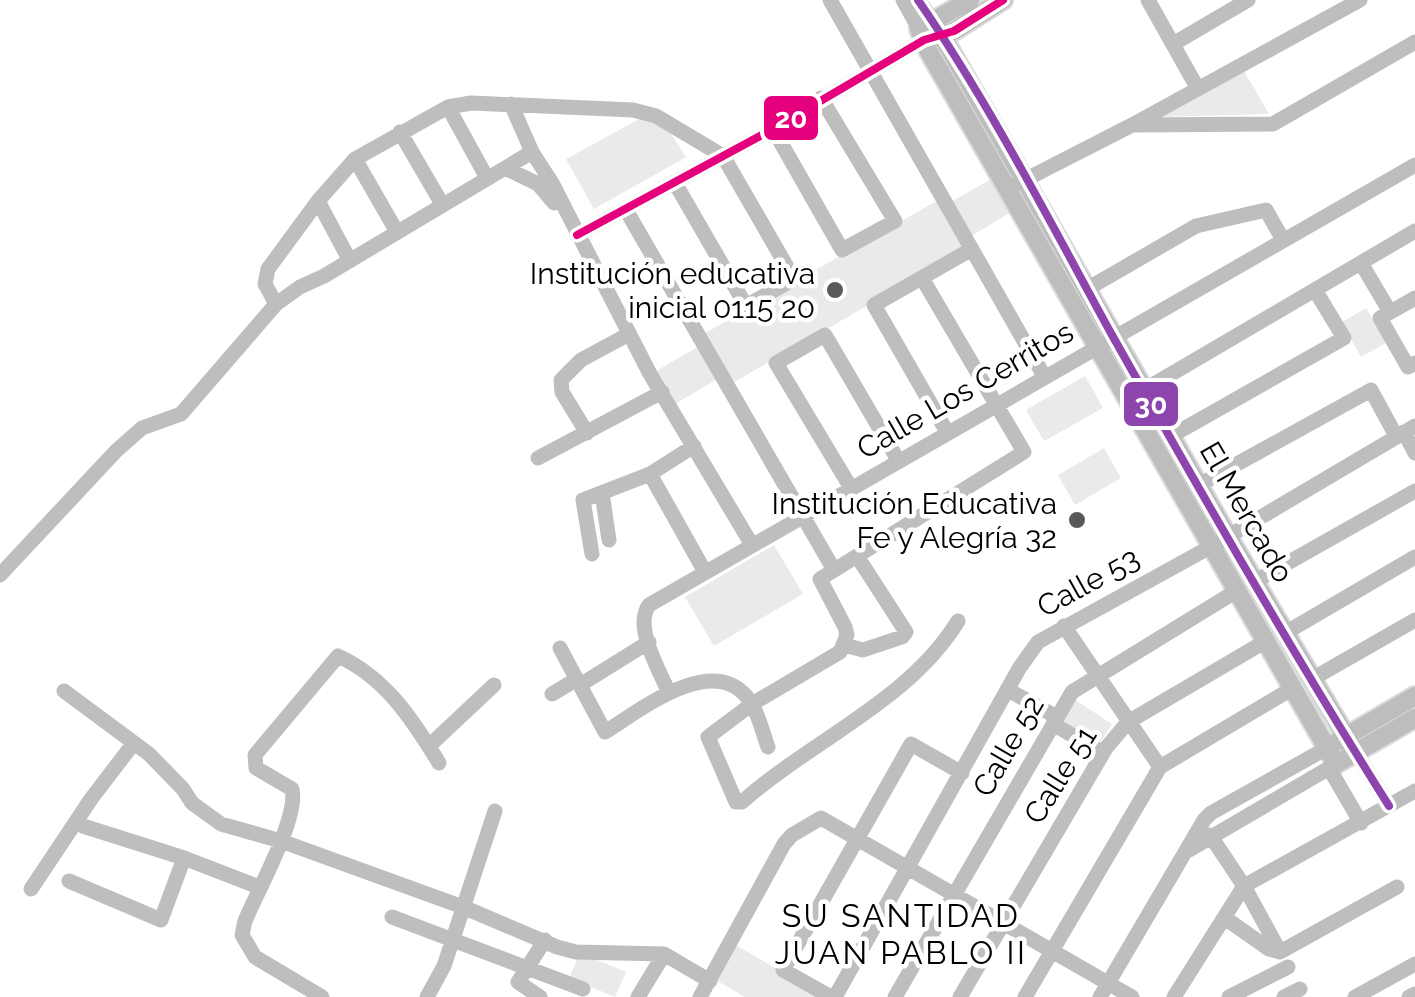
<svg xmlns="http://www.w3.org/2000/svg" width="1415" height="997" font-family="Raleway,sans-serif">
<rect width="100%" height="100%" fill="#fff"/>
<path fill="#eaeaea" d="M1244,71L1269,114L1154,117Z
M656,110L686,157L594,209L566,159Z
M993,178L1011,212L968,238L949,203Z
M940,199L968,248L729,385L702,335Z
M1366,308L1386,343L1361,357L1342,322Z
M701,345L719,378L675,404L656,371Z
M1085,376L1103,408L1044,441L1026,410Z
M1104,448L1121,478L1075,505L1058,475Z
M774,545L803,594L714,646L685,597Z
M1071,697L1112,724L1099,744L1058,718Z
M734,944L826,997H745L714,979Z
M580,953L626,972L615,997L569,978Z"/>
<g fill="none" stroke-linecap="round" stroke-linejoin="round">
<defs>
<path id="major" d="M970,0L919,29L928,50L1336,764L1415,718
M933,20L1227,535L1356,753
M935,37L954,31L1003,0
M1338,741L1415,696"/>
</defs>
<use href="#major" stroke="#dbdbdb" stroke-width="22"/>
<path stroke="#bebebe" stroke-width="15" d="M830,0L1044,376
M903,0L919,29
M918,0L933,20
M1148,0L1198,89
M1173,44L1248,0
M511,104L532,152L552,183L650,374L752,545
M448,107L487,178
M1136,125L1273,124L1415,42
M773,129L842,250L895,221L821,98
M400,132L442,204
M355,159L397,232
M507,169L538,184L554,203
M1009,188L1132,125L1360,0
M318,201L350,261
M626,210L834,570
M577,235L773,129L924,40
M1361,263L1390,312
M922,278L1024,452L820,579L845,627L847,635L840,652L752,704L708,737L736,802H742C812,740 909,701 958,621
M1087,289L1196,226L1266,210L1283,240
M1415,298L1380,318L1408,367L1415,363
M276,304L265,284L268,269L318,201L355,159L448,107L471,103L633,110L656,116L723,156L794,279L746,306L675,183
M1144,390L1415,231
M947,432L874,305L972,249
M1404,432L1415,453
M587,433L562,392L561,380L581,360L629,334
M1171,436L1344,338L1315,290
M538,458L662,392
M650,474L705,572
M1199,485L1371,390L1396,436
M851,488L776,363L825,335L898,460
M602,493L609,540
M592,554L583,500L650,474L694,446
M0,575L116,451L142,428L181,414L276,304L300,287L324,276L532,152
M1254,582L1415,491
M1064,626L1160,767
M1285,633L1415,557
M844,645L863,650L902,637L906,632L857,556
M560,648L605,732C639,711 710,654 746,696C758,710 762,731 768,747
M1312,679L1415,620
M580,685L649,642
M1008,690L1057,717
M64,691L149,754L183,789L192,803L221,824L281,841L463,907L557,947L576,952L664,954L710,981
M669,693C660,671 633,627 649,605L1415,165
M552,694L577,679
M1053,724L1103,753
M429,746L494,685
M1356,753L1389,806
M1329,768L1361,823
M83,826L184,858L259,887
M1210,835L1244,886L1280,952
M1189,850L1336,764
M69,881L161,920L184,858
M31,889L91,799L133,744
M392,917L583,989
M1225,918L1269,949L1280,952L1397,887
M322,997L255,957L242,935L245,921C257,892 299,817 292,789L256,768L255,755L338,656C385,677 413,720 439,763
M427,997L444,966L495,811
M540,997L518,982L545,940
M638,997L664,954
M700,997L784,844L792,835L821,818L1132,997
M831,997L783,970L911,744L962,773
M835,997L1020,667L1038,642L1212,546L1415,426
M895,997L1072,692L1238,590
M960,997L1106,748L1128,722L1266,641
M1025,997L1160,767L1293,688
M1100,997L1204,820L1211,813L1327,748
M1174,997L1244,886L1415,791
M1229,997L1288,967
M1284,997L1300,989
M1355,997L1415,964
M1409,997L1415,994"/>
<use href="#major" stroke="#bdbdbd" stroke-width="18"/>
<defs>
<path id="bus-1" d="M918,0C991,106 1050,222 1112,335C1201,493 1292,652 1389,806"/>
<path id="bus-2" d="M577,235L773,129L924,40L954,31L1003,0"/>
</defs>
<use href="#bus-1" stroke="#fff" stroke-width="15"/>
<use href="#bus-2" stroke="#fff" stroke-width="15"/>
<use href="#bus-1" stroke="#8e44ad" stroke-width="8"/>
<use href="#bus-2" stroke="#e5007d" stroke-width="8"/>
</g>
<g fill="#595959" stroke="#fff" stroke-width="4">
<circle cx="835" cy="290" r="10"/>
<circle cx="1077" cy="520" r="10"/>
</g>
<g text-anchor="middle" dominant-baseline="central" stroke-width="9" stroke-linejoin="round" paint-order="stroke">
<g font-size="30" fill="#000" stroke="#fff" text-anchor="end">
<text x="815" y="273">Institución educativa<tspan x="815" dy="34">inicial 0115 20</tspan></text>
<text x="1057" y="503">Institución Educativa<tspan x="1057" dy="34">Fe y Alegría 32</tspan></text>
</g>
<g font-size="30" fill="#000" stroke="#fff">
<text transform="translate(965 390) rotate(-30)">Calle Los Cerritos</text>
<text transform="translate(1247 512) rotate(60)">El Mercado</text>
<text transform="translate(1088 582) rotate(-29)">Calle 53</text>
<text transform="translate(1008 746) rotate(-60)">Calle 52</text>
<text transform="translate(1060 775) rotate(-58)">Calle 51</text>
</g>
<g font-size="32" letter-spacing="2.5" fill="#000" stroke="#fff">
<text x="901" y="915">SU SANTIDAD<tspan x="901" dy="37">JUAN PABLO II</tspan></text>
</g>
</g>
<g stroke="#fff" stroke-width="4">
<rect x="762" y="94" width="58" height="48" rx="10" fill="#e5007d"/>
<rect x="1122" y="380" width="58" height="48" rx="10" fill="#8e44ad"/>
</g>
<g font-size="28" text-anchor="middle" font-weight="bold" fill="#fff">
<text x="791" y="128">20</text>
<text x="1151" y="414">30</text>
</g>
</svg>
